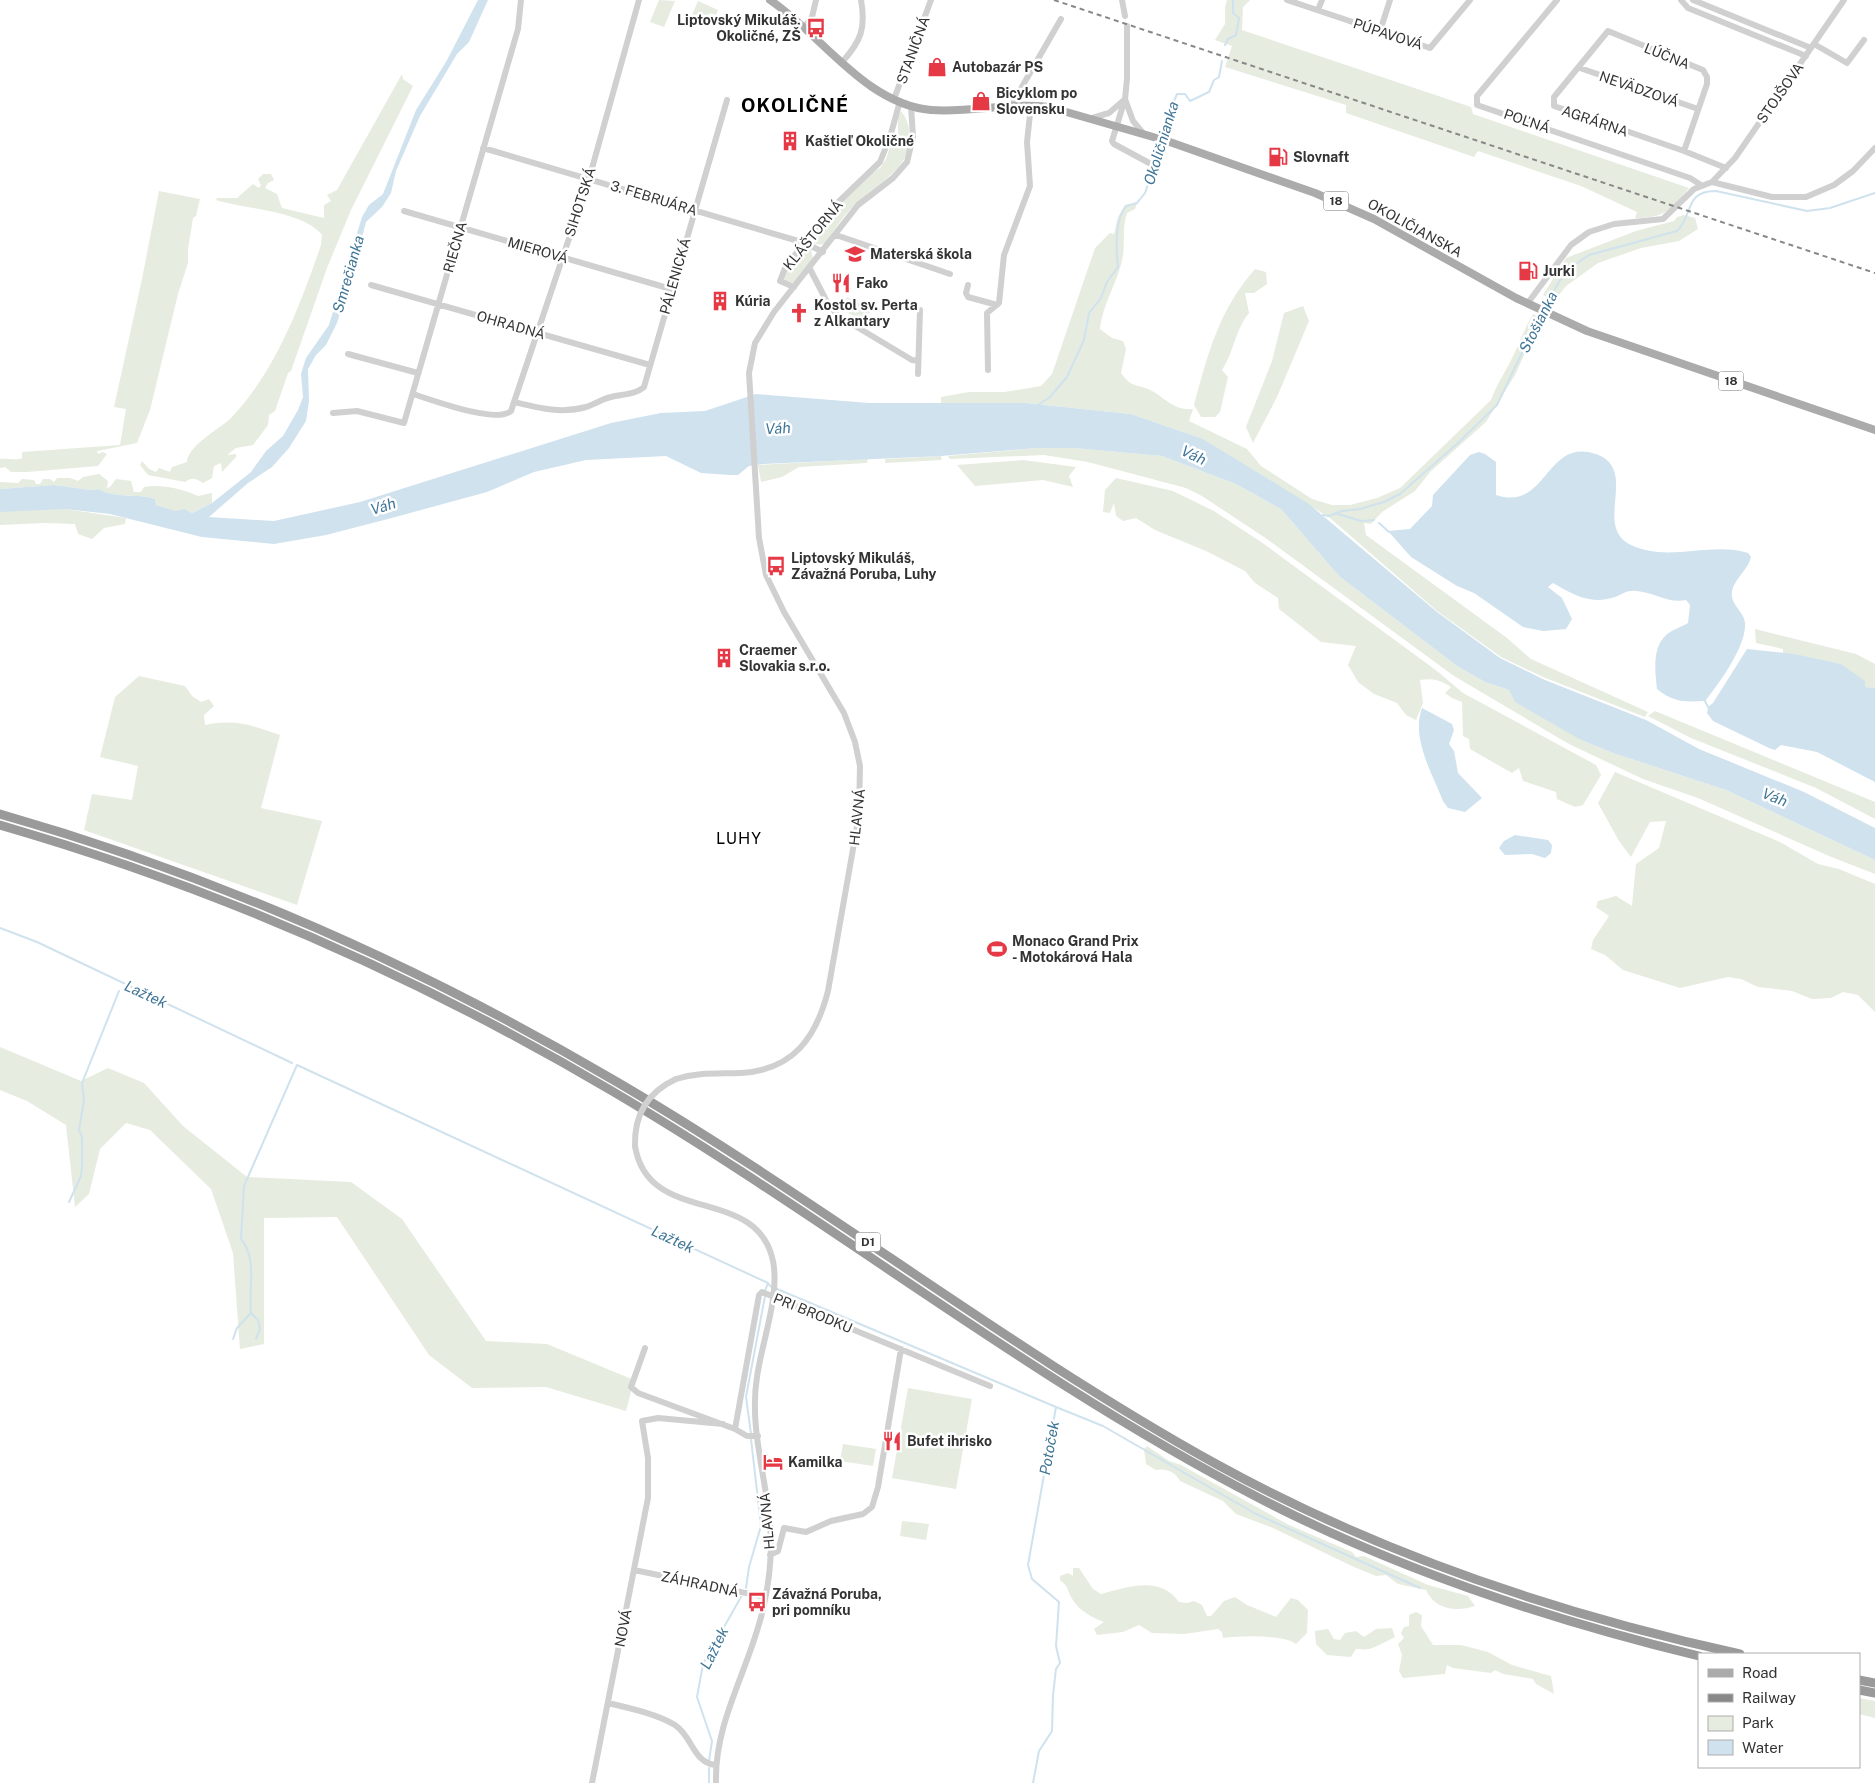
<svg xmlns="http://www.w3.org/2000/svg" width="1875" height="1783" font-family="'Public Sans',sans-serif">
<rect width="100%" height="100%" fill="#fff"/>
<path fill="#e6ecdf" d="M659,0L675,1L664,27L650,22Z
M1227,0H1250L1243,7L1242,30L1471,107L1473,114L1689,188C1671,210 1665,218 1635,218L1637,212L1581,186L1478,151L1474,157L1346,113V105L1225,67L1232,46L1215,40L1225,24V7Z
M698,1L718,10L716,15L710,13L705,23L692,15Z
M402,74L403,79L413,86L351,210L327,268L291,371L288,373L275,411L269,415L268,425L253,445L236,448L227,455L236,454V457L222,472L221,463L214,466L212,478L203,483C195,478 192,477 185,482L148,475L140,465L142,461L149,469L156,472L159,468L170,472L172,467L187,462C188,445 220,429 232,417C276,370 300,306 321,245L322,235C303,211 245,209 216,200L217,198H237L253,184L259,188L261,185L258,179L263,174H271L274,180L268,183L265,188L277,194L282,208L324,218V205L331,201L327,195L337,190Z
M901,111C907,118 909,127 910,136C910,169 879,182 859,201C845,213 835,229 825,243L820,245L813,243C813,228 866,174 880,168L886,159L893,137L898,138V117Z
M159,191L200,199L196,216L193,218L188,249V263L178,294L150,410L137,443L97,451L98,454L103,452L107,454L98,466L27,472H11L5,467L0,468V459C7,458 16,461 22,458V452L120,445L126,409L114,407L142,279Z
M1137,203L1135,209L1127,213C1122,229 1125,240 1123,255C1120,278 1103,302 1100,329L1112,338L1123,341L1126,349L1121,373C1133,390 1139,383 1154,392C1168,401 1176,411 1193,409L1189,421L1247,449L1261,466L1312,499L1332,505H1350L1377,498L1400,488L1491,400C1497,383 1507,370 1514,354C1521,339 1525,328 1533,314L1543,318L1540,330L1530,342L1515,375L1486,422L1430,472L1415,491L1382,512L1371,524L1364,523L1366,535L1507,638L1531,659L1648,712L1645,717L1543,677L1501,657L1437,611L1330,518L1203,439L1131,414L1025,403H941V397L969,392H1005L1041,386L1052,374L1095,248L1110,233L1114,234L1118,217L1125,205Z
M1684,215L1695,218L1698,229L1679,241L1641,248L1598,263L1566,286L1554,301L1543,295L1566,258L1636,231L1674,221L1677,217Z
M805,247L811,250L813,258L794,283L783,280L784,273Z
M1255,269L1266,272L1267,284L1254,293H1245L1249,313C1235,330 1234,352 1222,370L1228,377L1220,412L1215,417H1201L1194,405C1208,353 1219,310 1255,269Z
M847,297L871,309L865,321L841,310Z
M1303,306L1309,321L1277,397L1253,443L1246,427L1272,361L1284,313Z
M1036,448H1074L1162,456L1236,484L1281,509L1339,576L1457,666L1485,682L1509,690L1581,740L1613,753L1726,790L1875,860V874L1829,856L1698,798L1643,779L1569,744L1454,676L1267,539L1202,496L1186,488L1088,462L1044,455L950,459L948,456Z
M941,456L942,460L885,463V459Z
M868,459L867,463L799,467L782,477L761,482L758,465Z
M1023,460L1076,467L1069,476L1073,487L1043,480L975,486L957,465Z
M99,474L108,481L107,488L110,487L116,479L131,481L134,492H141L144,487C162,484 182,489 198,496L212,493V503L192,513L185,509L176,512L156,505L155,499C138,493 115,499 99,489L91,490L54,485L0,489V482L18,483L22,479L34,480L36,484H40L43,479H50L54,482L57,478H70L78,481L83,477Z
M1116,478L1173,491L1214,511L1264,544L1437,671L1463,693L1596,765L1601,775L1583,805L1575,807L1557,799L1556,792L1523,781L1519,768L1512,773L1470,749L1469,739L1463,736L1462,702L1452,698L1445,693L1451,687C1440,680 1433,678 1420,680L1423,703L1416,720L1406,715L1397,703L1374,694L1358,682L1348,665L1356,646L1321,642L1279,609L1278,598L1255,583L1245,571L1206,551L1155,530L1136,518L1123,521L1116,516L1114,503L1110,513L1103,512L1105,490Z
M13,509H65L126,518L125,524L104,528L92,539L78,534L75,524L45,523L0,525V512Z
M1755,629L1856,654L1875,664V688L1865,687L1841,664L1783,653V649L1756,643Z
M139,676L185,686L192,696L201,702L209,699L214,706L204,715L205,725C237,719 250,725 280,735L261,808L322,821L297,905L84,830L92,794L132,800L138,766L100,757L115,697Z
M1655,711L1875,802V819L1816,788L1691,738L1648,716Z
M1615,772L1780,842L1818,864L1839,869L1875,884V1012L1858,995L1843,992L1831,998L1812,999L1792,991L1758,987L1741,979L1728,977L1680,988L1623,970L1605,955L1591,949L1593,940L1609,916L1596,907L1598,901L1616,896L1632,906L1636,864L1659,848L1666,821L1650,822L1631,857L1619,841L1598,803Z
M0,1047L81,1081L108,1068L144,1083L183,1126L247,1177L351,1182L402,1219L486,1341L547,1344L634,1380L626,1411L546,1387L472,1388L429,1355L337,1217L264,1218V1344L240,1349L233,1253L211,1189L150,1130L126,1123L100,1149L89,1194L75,1207L66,1125L27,1101L0,1090Z
M908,1388L972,1399L956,1489L892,1478Z
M843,1444L876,1449L873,1466L840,1461Z
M1147,1446L1169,1461L1181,1465L1289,1525L1352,1552L1356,1557L1364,1556L1428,1585L1468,1596L1475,1606C1456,1612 1435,1610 1426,1590L1398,1584L1386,1575L1376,1576L1354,1567L1273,1528L1236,1514L1223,1501L1180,1481C1175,1471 1165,1468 1156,1470L1146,1464L1144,1449Z
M902,1521L929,1524L926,1540L900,1536Z
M1073,1568H1079L1093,1589L1101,1594C1128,1587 1160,1575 1179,1602L1187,1603L1194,1601L1202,1605L1207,1616H1211L1224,1601L1235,1597L1247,1605L1276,1617L1291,1598L1298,1600L1308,1610L1307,1633L1296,1644C1282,1634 1241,1636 1223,1638L1222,1632L1218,1629L1184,1634L1152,1633L1139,1625L1123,1632L1097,1635L1094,1629L1104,1622C1092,1618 1077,1609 1071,1597C1067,1589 1068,1586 1060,1580V1576L1068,1573L1073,1576Z
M1416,1612L1422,1615L1421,1626L1433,1645H1461L1488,1652L1512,1665L1551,1676L1554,1694L1536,1684L1533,1679L1503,1674L1495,1670L1491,1673L1453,1668L1447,1665L1445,1674L1403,1678L1399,1671L1402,1655L1398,1644L1404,1638L1401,1633L1404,1627L1409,1626V1615Z
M1392,1628L1395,1637C1393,1638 1372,1649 1369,1649C1365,1650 1359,1649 1356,1649L1351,1657L1327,1655L1316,1644L1315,1631L1328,1629L1334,1639L1340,1640L1345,1633L1356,1631L1364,1637L1376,1629Z
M1859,1698L1875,1701V1718L1859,1714Z"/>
<path fill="#cfe2ee" d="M478,0H488L469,42L457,54L420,116L396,171L391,193L382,207L366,222L352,276L337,323L326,345L316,355L308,369L309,401L306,421L289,448L272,467L248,483L209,517L274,521L360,502L611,423L661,413L705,411L756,394L869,403H1025L1131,414L1203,439L1309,504L1437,612L1500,658L1545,680L1646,720L1699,749L1804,792L1875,828V860L1726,790L1613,753L1581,740L1515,702L1509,690L1485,682L1457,666L1339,576L1281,509L1236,484L1162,456L1074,448H1036L941,456L763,464L749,466L738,475H731L701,473L666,456L586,460L534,472L487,492L388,519L326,535L274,544L202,537L110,514L65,509L0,512V489L54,485L91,490L99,489C115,499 138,493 155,499L156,505L175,511L185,509L192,513L212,503L251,472L266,451L283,436L298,410L303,397L301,374L306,358L329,325L362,217L369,205L383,194L416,110L446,62Z
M1479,452L1485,454L1496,462V495C1548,512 1545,437 1596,454C1640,470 1592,526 1631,545C1668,563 1711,541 1748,553L1751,557C1748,570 1735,578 1732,591C1730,605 1744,611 1745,623C1747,645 1719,684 1705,701C1684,702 1673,702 1657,689C1655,672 1652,648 1666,635C1672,630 1681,627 1688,623L1690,605L1686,600C1669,604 1654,592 1636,591C1626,590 1624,594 1615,597C1590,605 1574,595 1553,583L1548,587L1562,598L1572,619L1566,629L1543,631L1523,627L1474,593L1457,586L1411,557L1388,531L1410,529L1432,506L1433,495L1470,455Z
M1747,649L1794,654L1841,664L1865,681V687L1875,688V782L1817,752L1781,745L1775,750L1769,748L1713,721L1707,713L1708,707L1713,703Z
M1422,708L1452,724L1454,730L1449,744L1454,751L1458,773L1482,798L1465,812L1448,808L1443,801C1432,773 1411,738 1422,708Z
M1515,835L1548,840L1552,845L1551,853L1545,858L1532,854L1505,855L1499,848L1504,841Z"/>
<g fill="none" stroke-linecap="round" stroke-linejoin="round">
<path stroke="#cfe2ee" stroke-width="2" d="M1225,45L1228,39L1236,35L1239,18L1233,13V0
M1164,139L1168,116L1177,94H1185L1190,101L1209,92L1214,80L1219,77L1222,61
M1543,308L1566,271L1589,255L1677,231C1694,214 1684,191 1716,191L1807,211L1830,208L1875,193
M1038,405L1050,397L1067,377L1084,340L1089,313L1101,298L1107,282L1118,267C1116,249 1114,221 1126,206L1137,203L1145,193L1162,143
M1338,514L1361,521L1374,520
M1323,515L1329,516L1342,511L1360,509L1384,502L1400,494L1459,442L1497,405L1541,313
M1379,523L1389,532
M1705,701L1708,707
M0,928L37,942L292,1063
M297,1065L768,1283L765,1291
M69,1202L81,1176L82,1167V1137L79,1130L84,1101L82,1083L119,991
M768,1283L770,1286L1056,1407L1028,1565L1032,1579L1059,1602L1056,1646L1060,1663L1056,1669L1053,1695L1052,1731L1039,1751L1033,1783
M251,1313L258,1320L260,1329L256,1339
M233,1339L237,1328L251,1313C248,1290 258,1259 241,1239L244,1186L297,1065
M1056,1407L1103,1426L1256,1514L1420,1588
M751,1434L746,1397L765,1296
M746,1588L749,1567L761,1526L751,1439
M709,1761L712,1741L697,1697L703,1664L741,1597
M709,1783V1768"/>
<path stroke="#d0d0d0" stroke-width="6" d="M1122,0L1125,16
M1287,0L1430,48L1470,0
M1557,0L1477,96V105L1690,178L1701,185
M1681,0L1688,8L1806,56
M1693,0L1811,48
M1318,10L1322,0
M805,26L812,17L816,0
M1127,26V79L1125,99L1112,141L1114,144L1151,164
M1380,31L1390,0
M1814,44L1847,63L1864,40
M843,61C861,41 866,28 861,0
M1580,68L1698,109
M894,99L931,0
M1125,99L1133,121L1143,133
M1011,106L1061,19
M1092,118L1109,113L1124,100
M483,148L805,243L823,252
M1684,151L1707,84V77L1703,70L1608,31L1554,97V106L1684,151L1726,168
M1712,182L1735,158L1844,0
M404,211L671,289
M836,235L950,274
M810,269L826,300L837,315L912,360L918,361
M371,285L650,365
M968,285L966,293L968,297L997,305
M794,287L780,281L785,268L828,212L880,162L890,137L900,101
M1527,304L1571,245L1589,232L1614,224L1663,219L1694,189L1712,182L1772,197H1806L1834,185L1853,171L1875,148
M348,354L418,373
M988,370L987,313L999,303L1004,255L1030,186L1027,142L1031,105
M918,374L920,310
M413,394C432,400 496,424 511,411L589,179L639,0
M514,402C539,408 561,414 586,407C595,404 602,399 611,397C622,394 635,395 644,387L727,100
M333,413L357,411L404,423L518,29L521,0
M676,1079C698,1072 719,1074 741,1073C793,1070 816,1038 828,991L859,815L860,766L855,742L844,713L784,612L766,575L759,538L749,373L755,343L774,312L858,205L893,178L907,162L913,137L911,106
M635,1146C648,1227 757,1184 773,1261C780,1296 762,1341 757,1377C748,1432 770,1487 771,1542C771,1563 768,1588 763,1609C750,1668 714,1721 716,1783
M645,1348L631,1387L638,1393L735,1429
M758,1436H747L735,1429L759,1295L762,1292L990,1386
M770,1555L778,1551L784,1528L806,1532L831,1521L863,1514L872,1507L878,1487L901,1349
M634,1570L765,1597
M608,1703C629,1708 657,1714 675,1725C693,1737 692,1761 715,1765
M592,1783L648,1498V1458L642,1421L658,1418L723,1424"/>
<path stroke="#ababab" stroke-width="8" d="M770,0C822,35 865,104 931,110C971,113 1010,102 1049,107L1167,141L1315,193L1374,219L1516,298L1587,331L1875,430"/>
<path stroke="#9a9a9a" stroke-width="9" d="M0,814C217,876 422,967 617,1082C822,1202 1010,1350 1218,1465C1382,1555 1558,1614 1740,1654
M0,825C215,887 419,977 612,1091C831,1220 1032,1381 1259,1498C1398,1570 1547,1619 1699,1656
M1859,1680L1875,1683
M1859,1690L1875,1693"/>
<path stroke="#888" stroke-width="2" stroke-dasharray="5 4" stroke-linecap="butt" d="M1054,0L1875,273"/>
<path stroke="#d0d0d0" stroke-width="6" d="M635,1146C634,1115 648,1092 676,1079"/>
</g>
<defs>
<symbol id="bus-bare" viewBox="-9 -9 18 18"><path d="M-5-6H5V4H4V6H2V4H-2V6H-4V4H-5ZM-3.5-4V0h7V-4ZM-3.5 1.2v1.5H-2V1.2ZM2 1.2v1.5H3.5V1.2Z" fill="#e63946" stroke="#fff" stroke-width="2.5" paint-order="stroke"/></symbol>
<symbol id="shop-bare" viewBox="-9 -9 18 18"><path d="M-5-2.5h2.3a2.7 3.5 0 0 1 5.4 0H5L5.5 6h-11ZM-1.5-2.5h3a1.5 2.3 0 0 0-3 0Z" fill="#e63946" stroke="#fff" stroke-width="2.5" paint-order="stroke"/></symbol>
<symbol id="building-bare" viewBox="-9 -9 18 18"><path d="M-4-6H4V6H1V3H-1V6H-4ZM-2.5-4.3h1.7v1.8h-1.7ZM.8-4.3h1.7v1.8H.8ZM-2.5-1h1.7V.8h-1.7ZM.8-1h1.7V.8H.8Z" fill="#e63946" stroke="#fff" stroke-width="2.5" paint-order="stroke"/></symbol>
<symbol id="fuel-bare" viewBox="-9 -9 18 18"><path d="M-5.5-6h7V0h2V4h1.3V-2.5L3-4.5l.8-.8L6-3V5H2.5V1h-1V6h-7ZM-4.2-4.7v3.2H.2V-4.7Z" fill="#e63946" stroke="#fff" stroke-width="2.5" paint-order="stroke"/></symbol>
<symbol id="school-bare" viewBox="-9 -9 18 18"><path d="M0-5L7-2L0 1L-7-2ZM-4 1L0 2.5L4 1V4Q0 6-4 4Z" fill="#e63946" stroke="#fff" stroke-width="2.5" paint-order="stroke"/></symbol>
<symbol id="restaurant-bare" viewBox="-9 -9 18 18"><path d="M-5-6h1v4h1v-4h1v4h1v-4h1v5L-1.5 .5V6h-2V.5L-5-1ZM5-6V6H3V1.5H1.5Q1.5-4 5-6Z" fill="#e63946" stroke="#fff" stroke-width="2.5" paint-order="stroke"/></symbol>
<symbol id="church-bare" viewBox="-9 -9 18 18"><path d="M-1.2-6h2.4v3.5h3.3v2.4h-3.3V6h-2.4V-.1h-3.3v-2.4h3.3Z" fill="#e63946" stroke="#fff" stroke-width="2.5" paint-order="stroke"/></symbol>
<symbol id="stadium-bare" viewBox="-9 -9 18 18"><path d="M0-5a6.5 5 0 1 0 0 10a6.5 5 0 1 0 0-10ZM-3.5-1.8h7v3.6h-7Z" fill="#e63946" stroke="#fff" stroke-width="2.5" paint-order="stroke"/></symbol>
<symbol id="hotel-bare" viewBox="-9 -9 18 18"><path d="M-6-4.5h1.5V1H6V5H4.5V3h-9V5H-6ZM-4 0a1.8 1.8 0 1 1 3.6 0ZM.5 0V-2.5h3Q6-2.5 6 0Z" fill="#e63946" stroke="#fff" stroke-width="2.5" paint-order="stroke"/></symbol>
</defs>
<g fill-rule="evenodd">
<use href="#bus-bare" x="802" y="14" width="28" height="28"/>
<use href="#shop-bare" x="923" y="53" width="28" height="28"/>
<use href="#shop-bare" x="967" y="87" width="28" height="28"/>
<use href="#building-bare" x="776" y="127" width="28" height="28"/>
<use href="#fuel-bare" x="1264" y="143" width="28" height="28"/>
<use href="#school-bare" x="841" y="240" width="28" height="28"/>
<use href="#fuel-bare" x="1514" y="257" width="28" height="28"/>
<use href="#restaurant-bare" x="827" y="269" width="28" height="28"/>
<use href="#building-bare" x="706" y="287" width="28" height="28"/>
<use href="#church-bare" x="785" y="299" width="28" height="28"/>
<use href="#bus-bare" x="762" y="552" width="28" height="28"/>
<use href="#building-bare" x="710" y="644" width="28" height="28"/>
<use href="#stadium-bare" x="983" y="935" width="28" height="28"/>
<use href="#restaurant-bare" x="878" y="1427" width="28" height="28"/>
<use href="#hotel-bare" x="759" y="1448" width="28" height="28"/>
<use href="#bus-bare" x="743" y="1588" width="28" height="28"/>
</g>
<g text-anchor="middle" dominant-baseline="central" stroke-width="5" stroke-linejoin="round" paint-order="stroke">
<g fill="#fff" stroke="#707070" stroke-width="1">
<rect x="1323.5" y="191.5" width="25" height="19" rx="4"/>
<rect x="1718.5" y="371.5" width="25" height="19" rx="4"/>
<rect x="855.5" y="1232.5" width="25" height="19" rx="4"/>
</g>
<g font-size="12" font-weight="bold" fill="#333">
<text x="1336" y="201">18</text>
<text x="1731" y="381">18</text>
<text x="868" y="1242">D1</text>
</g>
<g font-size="14" font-weight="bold" fill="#333" stroke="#fff" text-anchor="start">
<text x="801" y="20" text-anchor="end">Liptovský Mikuláš,<tspan x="801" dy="16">Okoličné, ZŠ</tspan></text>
<text x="952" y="67">Autobazár PS</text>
<text x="996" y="93">Bicyklom po<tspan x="996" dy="16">Slovensku</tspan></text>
<text x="805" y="141">Kaštieľ Okoličné</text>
<text x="1293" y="157">Slovnaft</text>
<text x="870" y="254">Materská škola</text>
<text x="1543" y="271">Jurki</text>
<text x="856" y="283">Fako</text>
<text x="735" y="301">Kúria</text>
<text x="814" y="305">Kostol sv. Perta<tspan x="814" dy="16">z Alkantary</tspan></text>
<text x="791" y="558">Liptovský Mikuláš,<tspan x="791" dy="16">Závažná Poruba, Luhy</tspan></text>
<text x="739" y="650">Craemer<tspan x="739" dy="16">Slovakia s.r.o.</tspan></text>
<text x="1012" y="941">Monaco Grand Prix<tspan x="1012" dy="16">- Motokárová Hala</tspan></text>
<text x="907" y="1441">Bufet ihrisko</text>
<text x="788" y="1462">Kamilka</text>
<text x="772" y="1594">Závažná Poruba,<tspan x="772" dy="16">pri pomníku</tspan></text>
</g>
<g font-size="14" fill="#333" stroke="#fff">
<text transform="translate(1388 34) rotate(18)">PÚPAVOVÁ</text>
<text transform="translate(913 50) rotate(-70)">STANIČNÁ</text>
<text transform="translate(1667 56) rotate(22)">LÚČNA</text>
<text transform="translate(1639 89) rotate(19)">NEVÄDZOVÁ</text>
<text transform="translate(1780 93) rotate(-55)">STOJŠOVA</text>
<text transform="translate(1527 121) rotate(19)">POĽNÁ</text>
<text transform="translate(1595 121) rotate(19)">AGRÁRNA</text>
<text transform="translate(654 198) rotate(17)">3. FEBRUÁRA</text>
<text transform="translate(580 202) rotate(-72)">SIHOTSKÁ</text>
<text transform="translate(1415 228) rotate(29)">OKOLIČIANSKA</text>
<text transform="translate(813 235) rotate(-51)">KLÁŠTORNÁ</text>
<text transform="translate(455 247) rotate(-74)">RIEČNA</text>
<text transform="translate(538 250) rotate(16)">MIEROVÁ</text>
<text transform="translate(675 276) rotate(-74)">PÁLENICKÁ</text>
<text transform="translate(511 325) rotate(16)">OHRADNÁ</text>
<text transform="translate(857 817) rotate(-84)">HLAVNÁ</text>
<text transform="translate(813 1313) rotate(22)">PRI BRODKU</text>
<text transform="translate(767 1521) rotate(-95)">HLAVNÁ</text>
<text transform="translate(700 1584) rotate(12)">ZÁHRADNÁ</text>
<text transform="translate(623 1628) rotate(-79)">NOVÁ</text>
</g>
<g font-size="15" font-style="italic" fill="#3f7597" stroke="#fff">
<text transform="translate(1161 143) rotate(-73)">Okoličnianka</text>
<text transform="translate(348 274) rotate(-74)">Smrečianka</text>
<text transform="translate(1538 322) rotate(-63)">Stošianka</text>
<text transform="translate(778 428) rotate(-3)">Váh</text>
<text transform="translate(1194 455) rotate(26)">Váh</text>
<text transform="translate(383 506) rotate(-17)">Váh</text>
<text transform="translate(1775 797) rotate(22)">Váh</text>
<text transform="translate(146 994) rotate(25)">Lažtek</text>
<text transform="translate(673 1239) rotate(25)">Lažtek</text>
<text transform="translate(1049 1448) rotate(-80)">Potoček</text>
<text transform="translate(714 1648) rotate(-64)">Lažtek</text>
</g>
<g font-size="16" letter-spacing="1" fill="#000" stroke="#fff">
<text x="739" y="838">LUHY</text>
</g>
<g font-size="19" font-weight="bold" letter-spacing="1" fill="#000" stroke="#fff">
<text x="795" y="105">OKOLIČNÉ</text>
</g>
</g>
<rect x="1698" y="1653" width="162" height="115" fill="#ffffff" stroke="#adadad"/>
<rect x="1708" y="1669" width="25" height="8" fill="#ababab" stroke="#adadad"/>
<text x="1742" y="1678" font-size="15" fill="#333333">Road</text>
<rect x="1708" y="1694" width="25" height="8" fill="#888888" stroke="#adadad"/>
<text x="1742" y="1703" font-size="15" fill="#333333">Railway</text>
<rect x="1708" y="1716" width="25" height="15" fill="#e6ecdf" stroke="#adadad"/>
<text x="1742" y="1728" font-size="15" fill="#333333">Park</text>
<rect x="1708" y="1740" width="25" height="15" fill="#cfe2ee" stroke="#adadad"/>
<text x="1742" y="1753" font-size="15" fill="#333333">Water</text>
</svg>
